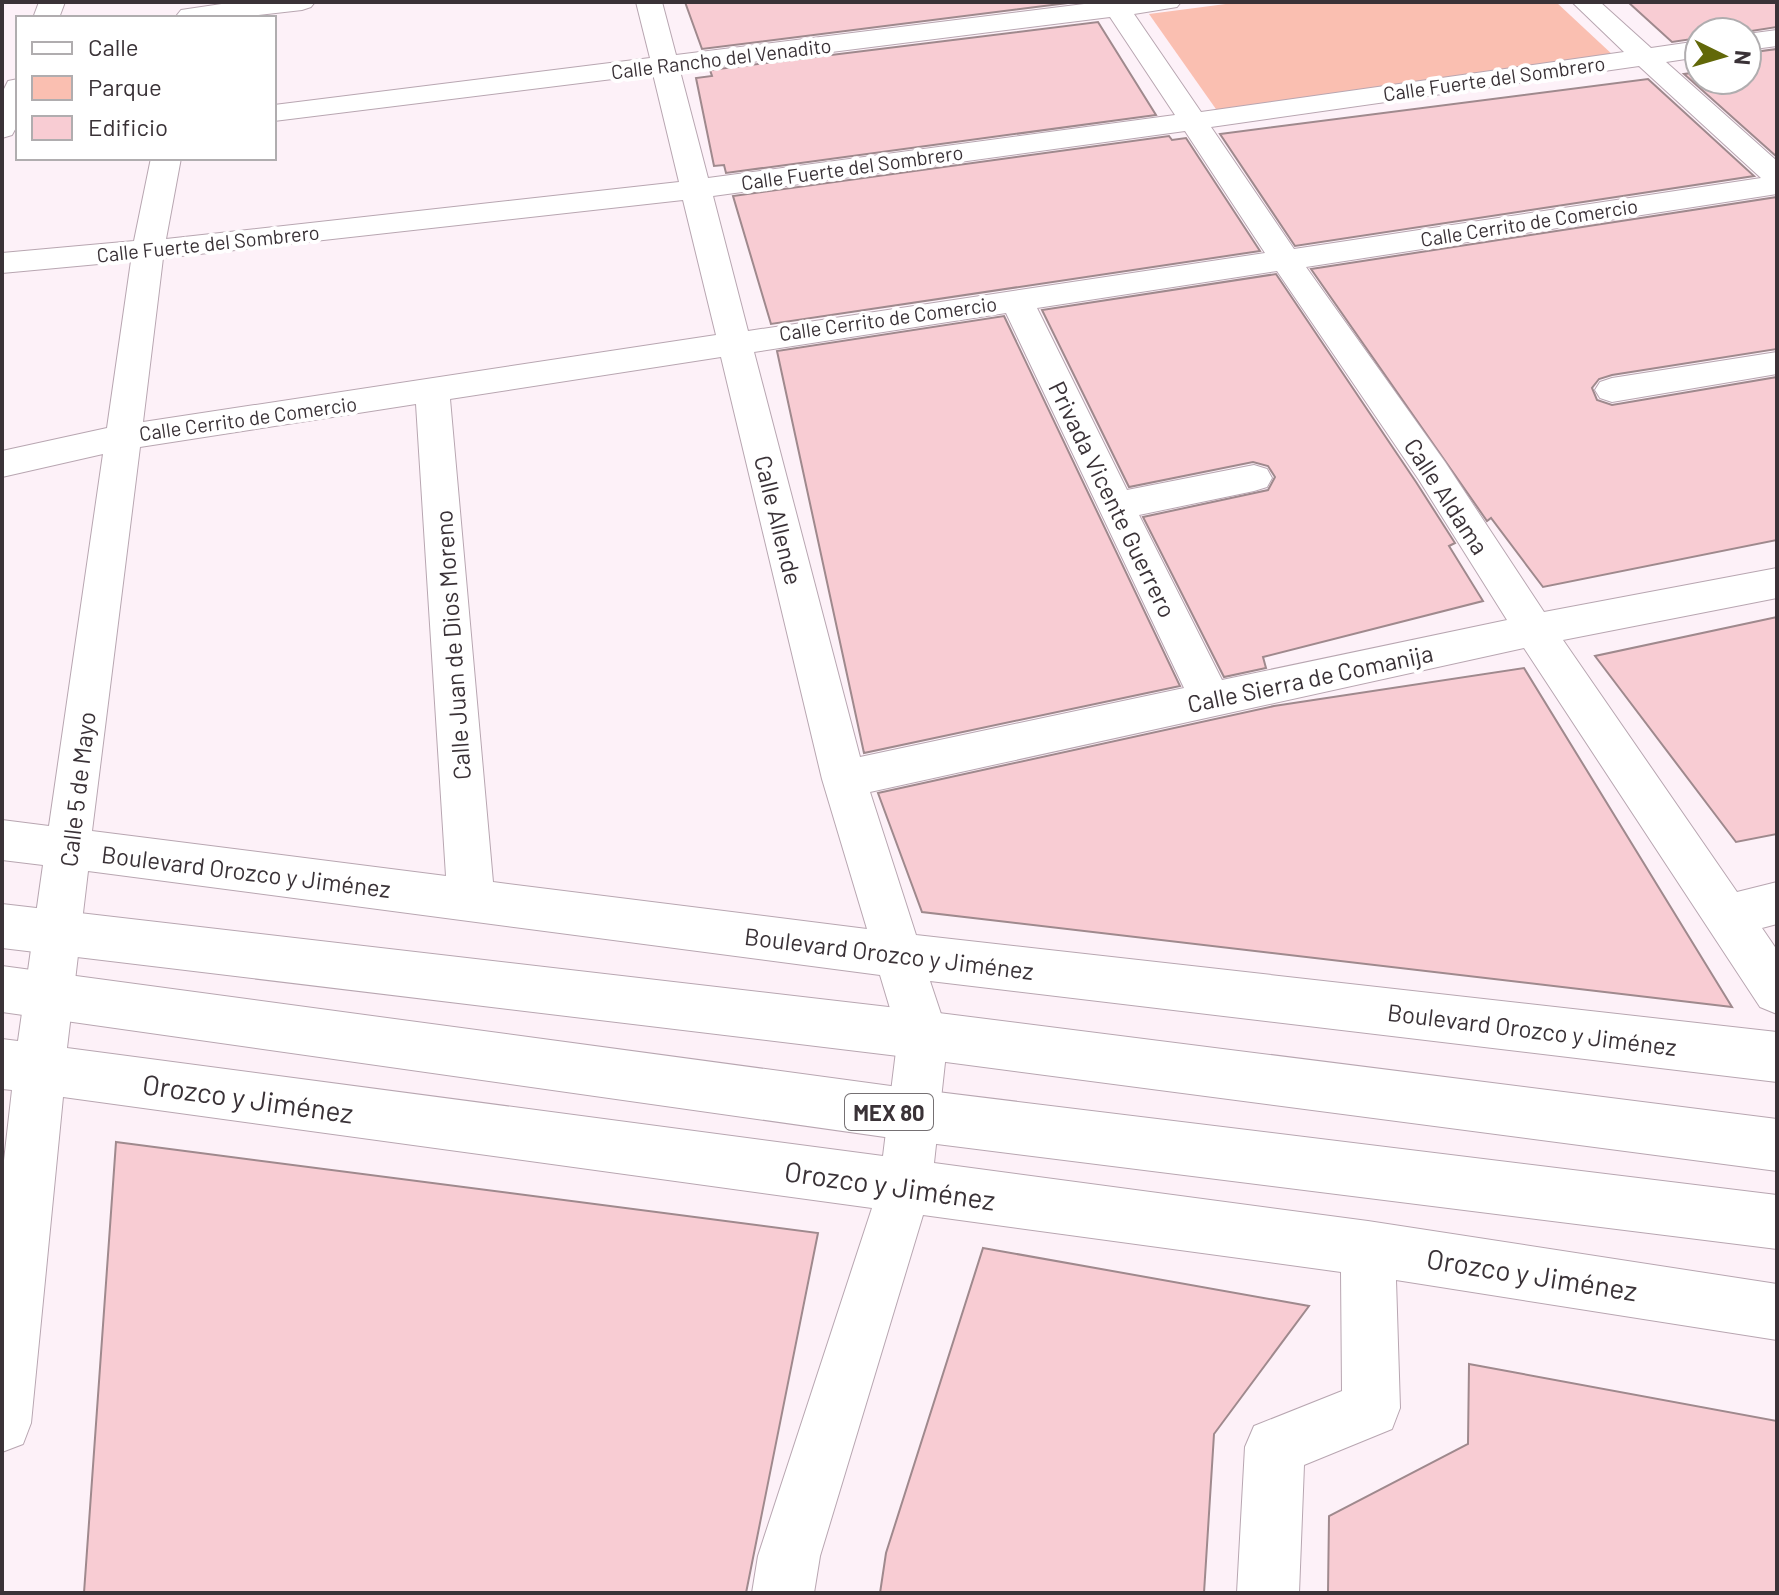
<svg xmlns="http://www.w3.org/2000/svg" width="1779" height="1595" font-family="Barlow,sans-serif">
<rect width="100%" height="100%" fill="#fdf1f8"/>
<path fill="#fabfb1" d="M1241,2H1556L1614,56L1218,112L1149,14Z"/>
<path fill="#f8ccd3" stroke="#9f898d" stroke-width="2" d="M685,2H1076L702,49Z
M1628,2H1777V27L1745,32H1699V38L1672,42Z
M1098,22L1156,115L726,173L724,165L714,166L696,78L712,76L710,70Z
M1777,49V157L1684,74L1699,72V80H1747V53Z
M1648,79L1754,176L1295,246L1220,134Z
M1169,136L1172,140L1186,138L1260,251L771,324L733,196Z
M1777,197V349L1612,375L1599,379L1592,388L1597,400L1612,405L1777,377V540L1543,587L1491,518L1487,521L1311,269Z
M1276,274L1416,482L1455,543L1449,546L1483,601L1263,657L1266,668L1224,677L1143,517L1268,490L1275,477L1268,466L1253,462L1129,487L1042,310Z
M1004,316L1180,686L864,753L777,351Z
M1777,617V834L1736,842L1595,656Z
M1524,668L1732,1007L922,912L878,793L1274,706Z
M116,1142L818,1233L746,1593H84Z
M983,1248L1309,1306L1214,1434L1204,1593H880L886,1553Z
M1469,1364L1777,1421V1593H1328L1329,1516L1468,1444Z"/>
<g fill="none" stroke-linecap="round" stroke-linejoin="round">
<defs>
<path id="minor" d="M39,2H65L59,18H33Z
M235,2H315L311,7L302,10L231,18H179L177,15L181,10Z
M636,2H662L676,55L1100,2H1181L1177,7L1134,14L1201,112L1624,52L1572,2H1600L1651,48L1699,41V57L1666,62L1777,161V194L1306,267L1445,462L1544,612L1777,568V598L1563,640L1737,892L1777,882V924L1762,928L1777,950V1014L1760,1007L1524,648L870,792L916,935L1777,1032V1082L930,981L948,1035L934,1163L1368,1221L1777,1284V1340L1396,1280L1400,1408L1392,1429L1304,1465L1299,1593H1237L1245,1447L1254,1426L1342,1391L1341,1272L923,1215L820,1556L814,1593H752L758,1556L872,1208L63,1097L31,1423L23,1444L2,1452V1178L12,1090L2,1089V1039L18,1041L43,865L2,860V820L49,826L103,454L2,477V451L107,428L131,261L2,273V253L134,241L151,158H181L166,239L679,182L653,74L274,121V105L650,58ZM1110,17L1175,115L708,178L680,71ZM1639,66L1761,178L1294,249L1211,127ZM1185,131L1265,253L748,331L713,196ZM683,200L716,335L143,422L163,258ZM1277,271L1419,480L1507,620L1222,680L1139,515L1254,491L1267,487L1272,478L1267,469L1254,465L1127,490L1037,308ZM1006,313L1184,688L860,757L754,352ZM721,357L822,779L867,929L493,882L450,399ZM416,404L446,876L92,831L140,447ZM88,871L880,975L898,1035L883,1156L67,1048Z
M1777,30V46L1747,50V34Z
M18,79V124L12,135L2,138V93L8,81Z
M1777,352V374L1612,402L1600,398L1595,390L1600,382L1612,378Z"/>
<path id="highway" d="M2,904L923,1011L1777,1119V1171L923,1059L2,948Z
M2,966L913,1089L1777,1195V1249L913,1141L2,1012Z"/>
</defs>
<use href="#minor" stroke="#b8a6b1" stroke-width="2"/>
<use href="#highway" stroke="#b8a6b1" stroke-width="2"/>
<use href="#minor" fill="#fff" fill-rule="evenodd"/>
<use href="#highway" fill="#fff" fill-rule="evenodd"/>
</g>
<g text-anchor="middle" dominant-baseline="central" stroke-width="8" stroke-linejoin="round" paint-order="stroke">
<g font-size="20" fill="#3a3237" stroke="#fff">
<text transform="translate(721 58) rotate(-7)">Calle Rancho del Venadito</text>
<text transform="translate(1494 78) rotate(-8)">Calle Fuerte del Sombrero</text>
<text transform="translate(852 167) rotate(-8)">Calle Fuerte del Sombrero</text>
<text transform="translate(1529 222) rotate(-9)">Calle Cerrito de Comercio</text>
<text transform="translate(208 243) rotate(-6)">Calle Fuerte del Sombrero</text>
<text transform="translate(888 318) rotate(-8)">Calle Cerrito de Comercio</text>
<text transform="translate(248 418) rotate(-8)">Calle Cerrito de Comercio</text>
</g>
<rect fill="#fff" stroke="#757073" stroke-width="2" x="845" y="1094" width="88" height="36" rx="6"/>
<g font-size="22" font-weight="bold" fill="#3a3237">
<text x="889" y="1112">MEX 80</text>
</g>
<g font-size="24" fill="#3a3237" stroke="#fff">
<text transform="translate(1447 496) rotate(57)">Calle Aldama</text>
<text transform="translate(1113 499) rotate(64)">Privada Vicente Guerrero</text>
<text transform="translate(779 520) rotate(76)">Calle Allende</text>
<text transform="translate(452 645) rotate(-94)">Calle Juan de Dios Moreno</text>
<text transform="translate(1310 678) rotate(-12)">Calle Sierra de Comanija</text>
<text transform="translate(77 789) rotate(-83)">Calle 5 de Mayo</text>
<text transform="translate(246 871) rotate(7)">Boulevard Orozco y Jiménez</text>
<text transform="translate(889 953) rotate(7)">Boulevard Orozco y Jiménez</text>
<text transform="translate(1532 1029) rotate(7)">Boulevard Orozco y Jiménez</text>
</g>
<g font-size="28" fill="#3a3237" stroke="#fff">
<text transform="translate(248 1098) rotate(8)">Orozco y Jiménez</text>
<text transform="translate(890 1185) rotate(8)">Orozco y Jiménez</text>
<text transform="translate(1532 1274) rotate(9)">Orozco y Jiménez</text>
</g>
</g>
<rect width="1779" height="1595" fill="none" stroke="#3a3237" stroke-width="8"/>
<rect x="16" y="16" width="260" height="144" fill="#ffffff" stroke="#b0adaf" stroke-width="2"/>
<rect x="32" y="42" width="40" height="12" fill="#ffffff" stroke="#b0adaf" stroke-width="2"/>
<text x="88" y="56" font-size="24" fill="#3a3237">Calle</text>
<rect x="32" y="76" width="40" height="24" fill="#fabfb1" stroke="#b0adaf" stroke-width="2"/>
<text x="88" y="96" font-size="24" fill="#3a3237">Parque</text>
<rect x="32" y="116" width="40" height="24" fill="#f8ccd3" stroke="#b0adaf" stroke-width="2"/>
<text x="88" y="136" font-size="24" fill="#3a3237">Edificio</text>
<g transform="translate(1723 56) rotate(95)"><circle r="38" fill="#ffffff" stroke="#b0adaf" stroke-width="2"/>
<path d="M0-6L14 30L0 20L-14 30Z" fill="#626809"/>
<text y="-12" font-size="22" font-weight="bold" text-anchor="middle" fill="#3a3237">N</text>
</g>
</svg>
